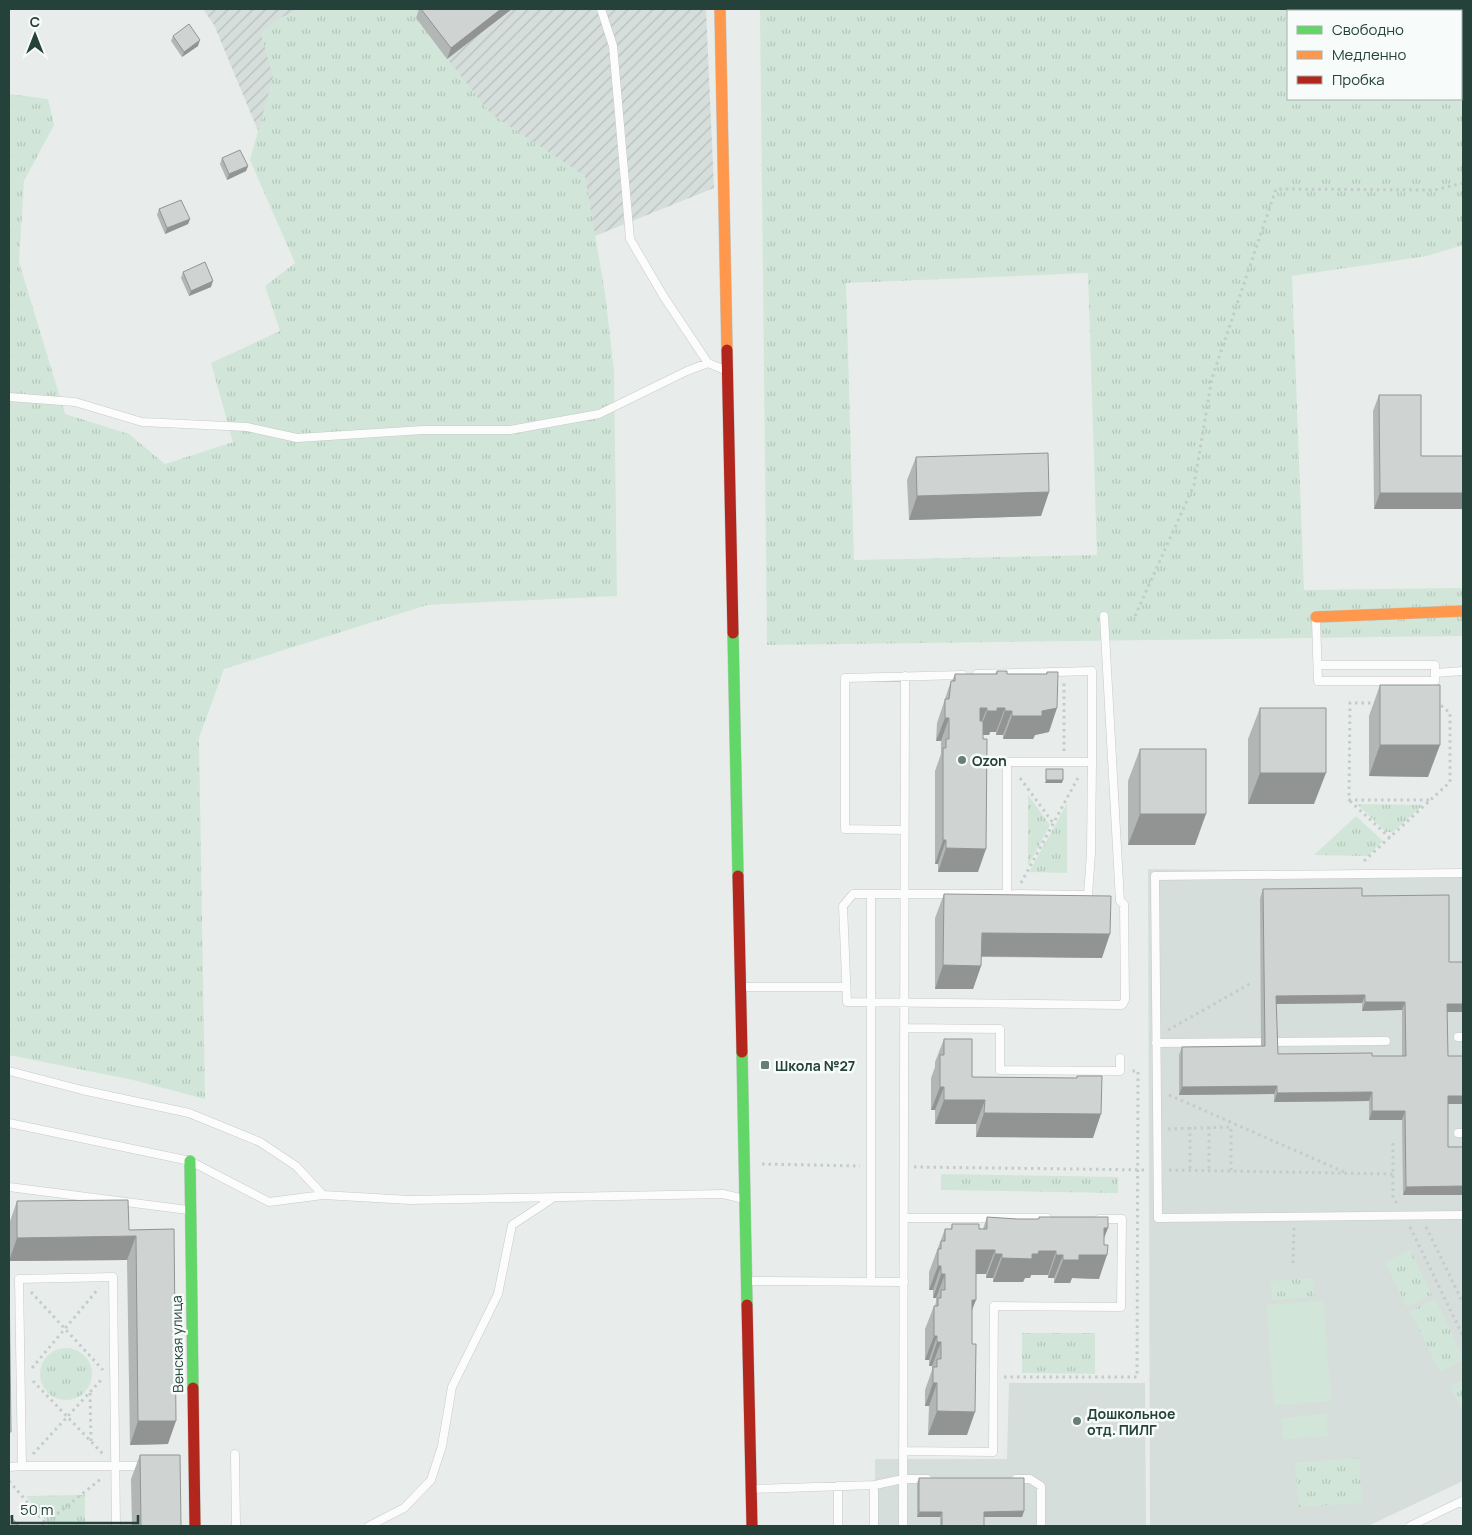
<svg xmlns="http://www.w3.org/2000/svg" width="1472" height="1535" font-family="Manrope,sans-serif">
<defs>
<pattern id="industrial-furrows" width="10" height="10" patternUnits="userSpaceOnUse" patternTransform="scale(1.25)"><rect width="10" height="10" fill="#d6dedb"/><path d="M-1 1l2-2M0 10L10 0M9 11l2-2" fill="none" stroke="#b8c0bd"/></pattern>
<pattern id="grass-tufts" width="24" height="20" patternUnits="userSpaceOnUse" patternTransform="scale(1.25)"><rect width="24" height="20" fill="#d1e6d8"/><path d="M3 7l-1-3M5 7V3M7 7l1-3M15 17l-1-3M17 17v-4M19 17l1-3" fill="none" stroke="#b3c6ba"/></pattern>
</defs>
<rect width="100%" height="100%" fill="#e8edeb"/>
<path fill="#d6dedb" d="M1148,869L1284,871L1463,869V1481L1368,1526H1150Z
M1009,1383H1145L1146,1526H875V1459H1007Z"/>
<path fill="url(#industrial-furrows)" d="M203,9H706L714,188L595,236L364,386L214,25Z"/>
<path fill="url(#grass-tufts)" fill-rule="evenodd" d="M299,9H428L416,19L491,114L585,176L605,293L614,371L617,596L427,605L224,669L199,738L205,1099L133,1080L9,1055V94L48,99L54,125L24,181L19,262L65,414L129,434L165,464L233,442L211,363L280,331L265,286L295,263L250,160L273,77L261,34L278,19Z
M760,9H1463V245L1427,256L1292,276L1304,590L1463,588V636L767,645ZM1288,11H1461V99H1288ZM1088,273L1097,555L854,560L846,283Z
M1028,795L1050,825L1028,866Z
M1067,804V873L1029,872Z
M1357,804L1423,805L1393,832H1386Z
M1356,816L1383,841L1368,856L1314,855Z
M941,1174L1118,1177V1193L941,1190Z
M1410,1250L1432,1295L1407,1307L1385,1262Z
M1313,1278L1314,1297L1272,1300L1271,1281Z
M1435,1299L1463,1357V1360L1440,1372L1410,1311Z
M1022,1333H1095V1374L1022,1373Z
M40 1374a26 26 0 1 1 52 0a26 26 0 1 1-52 0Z
M1463,1380V1412L1450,1386Z
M1359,1458L1362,1503L1299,1507L1295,1463Z
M85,1495V1526H50L26,1496Z"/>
<path fill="#d1e6d8" d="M1323,1301L1331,1401L1274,1405L1267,1305Z
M1326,1414L1328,1436L1283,1439L1282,1418Z"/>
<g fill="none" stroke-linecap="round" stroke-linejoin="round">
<defs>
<path id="lane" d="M601,9L613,46L630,239L664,297L708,363
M9,397L75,402L142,422L247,427L297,438L423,430H510L599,414L687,371L708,363L725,370
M1316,619L1318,681H1435V665H1318
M1435,673L1463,671
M977,674L1092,671V762H1007V894H853L843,906L847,1002L1122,1005L1125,1000L1124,904L1120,901L1104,616
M904,830L845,829V678L963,675
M1463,873L1155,876L1158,1218L1463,1215
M871,894V1282
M1007,894L1088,895L1091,853L1092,762
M742,987H846
M905,1028L1000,1029V1070L1120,1071V1058
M1458,1037H1463
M1156,1043L1386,1041
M9,1071L82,1090L189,1113L260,1142L296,1166L323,1195
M9,1123L190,1161L269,1202L323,1195L410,1200L723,1194L744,1199
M1458,1133H1463
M9,1187L188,1210
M904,1218H1047
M749,1281L904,1282
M903,1451L993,1452L994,1306L1121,1307L1122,1219H1099
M235,1454L236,1526
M22,1466H145
M9,1467L22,1466L19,1279L113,1277L116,1526
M1016,1479H1030L1041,1486V1526
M874,1485V1526
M838,1486V1526
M751,1489L875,1485L903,1479H927
M369,1526L404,1508L431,1480L442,1446L452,1387L498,1294L512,1225L553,1198
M903,1526L905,676
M1410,1526L1462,1501L1463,1504"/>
<path id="fast" d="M733,633L738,876
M742,1052L747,1305
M190,1161L193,1388"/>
<path id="slow" d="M720,9L727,350
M1316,617L1463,611"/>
<path id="jam" d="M727,350L733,633
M738,876L742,1052
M747,1305L752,1526
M193,1388L195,1526"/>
</defs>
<use href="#lane" stroke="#c5cac8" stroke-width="9"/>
<use href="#fast" stroke="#c3cbc8" stroke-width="12"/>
<use href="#slow" stroke="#c3cbc8" stroke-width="12"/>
<use href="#jam" stroke="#c3cbc8" stroke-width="12"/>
<path stroke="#c3ccca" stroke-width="3" stroke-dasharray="2.5 4" stroke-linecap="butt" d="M1135,616L1194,485L1212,378L1276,189L1434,190L1463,183
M1377,703H1350L1349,800H1430
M1064,751V682
M1020,778L1053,823
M1350,801L1390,838
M1364,861L1450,782V713L1438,703
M1021,883L1079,776
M1168,1030L1253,982
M1169,1095L1344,1172
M1190,1127V1171
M1209,1127V1171
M1168,1129L1231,1127V1172
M1393,1143V1197L1397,1204
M762,1164L860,1166
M914,1167L1148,1170
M1169,1170L1393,1174
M1410,1227L1463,1336
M1426,1227L1463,1303
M1293,1263L1294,1226
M31,1292L103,1370
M32,1368L99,1288
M1004,1377H1137L1138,1071H1131
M33,1381L103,1454
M90,1393L91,1441
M33,1454L102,1379
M9,1481L48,1526
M42,1526L102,1478"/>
<use href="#lane" stroke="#fcfcfc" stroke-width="8"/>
<use href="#fast" stroke="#63d668" stroke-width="11"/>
<use href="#slow" stroke="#ff974d" stroke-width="11"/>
<use href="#jam" stroke="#b3261e" stroke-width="11"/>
</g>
<path fill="#b2b6b5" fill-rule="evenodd" d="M419,9H512L447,59L416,18Z
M173,36L198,46L182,57L171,41Z
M222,158L248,166L246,171L227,180L220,164Z
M159,209L190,219L188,224L165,234L157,215Z
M183,272L211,287L189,296L181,278Z
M1379,395L1421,456L1374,509L1373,411Z
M916,457L1049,492L1041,516L909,520L907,480Z
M997,671L1007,674H1046L1047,672L1049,732L1035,735L1033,739H1003V735H996V732H990L989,735H983L978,872H938V864H935V771L941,754V741H936L937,723L951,681H952L955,674H995Z
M1380,685L1428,777L1369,776V716Z
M1260,708L1314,804H1248V739Z
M1140,749L1195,845H1128V781Z
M1263,889L1362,896L1449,962H1463V1012H1447L1448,1147H1463V1195H1403L1402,1120H1369V1101L1274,1102V1094L1179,1095V1055L1182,1047L1261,1046L1260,898ZM1362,1003V1011L1402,1010V1056H1372L1278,1054L1276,1004Z
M944,894L1102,958L981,957V966L973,989H935V918Z
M944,1039L972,1077L1077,1078V1076L1093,1138L976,1137V1124H935V1110H931V1078L935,1067V1062Z
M17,1201L129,1230L174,1229L168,1444L130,1445L127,1260L9,1261V1224Z
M987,1217L1017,1219H1039V1217L1104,1238L1099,1279L1072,1278L1070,1283H1054V1278H1048V1275H1031L1030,1278H1025L1023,1282H993V1278H986V1274H976L972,1310L967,1435H928L929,1406H925V1390L932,1370V1366H929V1360H925V1329L934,1306H935L936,1302V1298H933V1290H929V1272L945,1229H951L952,1224L983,1229Z
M140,1455L181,1526H132L131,1479Z
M919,1478L1024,1511L1022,1517H984L940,1526V1517H917V1483Z"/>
<path fill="#919493" d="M501,9H512L447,59L451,48Z
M200,40L198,46L182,57L184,52Z
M248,166L246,171L227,180L229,174Z
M190,219L188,224L165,234L167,228Z
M213,281L211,287L189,296L191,291Z
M1049,492L1041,516L909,520L917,496Z
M1380,493H1463V509H1374Z
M980,708H987L978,731Z
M997,708H1005L996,732H990L989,735H978L987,711Z
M1057,708L1049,732L1035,735L1033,739H1003L1012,716Z
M1005,711H1012L1003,735H996Z
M945,718H949L941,741H936Z
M1380,745H1440L1428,777L1369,776Z
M1260,773H1326L1314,804H1248Z
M1046,780H1063L1062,783H1045Z
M1140,814H1206L1195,845H1128Z
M943,840H946L938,864H935Z
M946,848L986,849L978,872H938Z
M982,933L1110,934L1102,958L973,956Z
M943,965L981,966L973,989H935Z
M1365,995L1362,1003L1273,1004L1276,996Z
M1365,1002H1405L1402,1010L1362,1011Z
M1447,1004H1463V1012H1444Z
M1277,1086L1274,1094L1179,1095L1182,1087Z
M940,1087H944L935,1110H931Z
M1372,1092L1369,1101L1274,1102L1277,1093Z
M1448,1096H1463V1104H1444Z
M944,1100H985L976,1124H935Z
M1372,1111H1405L1402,1120H1369Z
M984,1113L1101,1114L1093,1138L976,1137Z
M1463,1186V1195H1403L1406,1187Z
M1104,1228H1108L1099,1251Z
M136,1236L127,1260L9,1261L17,1238Z
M976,1250H995L986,1274H967Z
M1039,1251H1056L1048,1275H1031L1030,1278H1025L1023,1282H993L1002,1258L1032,1254Z
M995,1254H1002L993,1278H986Z
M1056,1255H1063L1054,1278H1048Z
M1079,1255H1107L1099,1279L1072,1278L1070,1283H1054L1063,1260Z
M938,1266H941L933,1290H929Z
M941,1274H945L936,1298H933Z
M972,1300H976L967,1323Z
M934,1336H937L929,1360H925Z
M937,1342H941L932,1366H929Z
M933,1383H937L929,1406H925Z
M937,1411L975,1412L967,1435H928Z
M138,1421H176L168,1444L130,1445Z
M1024,1511L1022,1517H982L984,1512Z
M919,1512H942L940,1517H917Z"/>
<path fill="#cfd4d2" stroke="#919493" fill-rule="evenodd" d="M421,9H501L451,48Z
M189,24L200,40L184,52L173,36Z
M240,150L248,166L229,174L222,158Z
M181,200L190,219L167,228L159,209Z
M205,262L213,281L191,291L183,272Z
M1379,395H1421V456H1463V493H1380Z
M1048,453L1049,492L917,496L916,457Z
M997,671H1007V674H1047V672H1058L1057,708L1042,711V716H1012V711H1005V708H997V711H987V708H980V721H983V739H987L986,849L946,848V840H943V748H946V739H949V718H945V699H949L951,681H955V674H997Z
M1380,685H1440V745H1380Z
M1260,708H1326V773H1260Z
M1140,749H1206V814H1140Z
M1046,769H1063V780H1046Z
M1362,888V896L1449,895V962H1463V1004H1447L1448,1056H1463V1096H1448V1147H1463V1186L1406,1187L1405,1111H1372V1092L1277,1093V1086L1182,1087V1047L1265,1046L1263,889ZM1365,995V1002H1405L1406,1056H1372V1053L1278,1054L1276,996Z
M944,894L1111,896L1110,934L982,933L981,966L943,965Z
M944,1039H972V1077L1077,1078V1076H1102L1101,1114L984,1113L985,1100H944V1087H940V1055H944Z
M128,1200L129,1230L174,1229L176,1421H138L136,1236L17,1238V1201Z
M987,1217L1017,1219H1039V1217H1108V1228H1104V1245H1108L1107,1255H1079V1260H1063V1255H1056V1251H1039L1038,1254H1032V1259L1002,1258V1254H995V1250H976V1300H972V1344H976L975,1412L937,1411V1383H933V1367H937V1359H941V1342H937V1336H934V1306H938V1298H941V1290H945V1274H941V1266H938V1249H941V1241H945V1229H952V1224H979V1229H987Z
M9,1276L11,1432H9Z
M140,1455H180L181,1526H141Z
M919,1478H1024V1511L984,1512V1526H991H938H942V1512H919Z
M9,1515L19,1526H9Z"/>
<g fill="#697e78" stroke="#f7fbf9" stroke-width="2">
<circle cx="962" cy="760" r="5"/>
<rect x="760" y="1060" width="10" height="10" rx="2.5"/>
<circle cx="1077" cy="1421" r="5"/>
</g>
<g text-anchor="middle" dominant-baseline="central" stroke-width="5" stroke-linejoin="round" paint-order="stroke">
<g font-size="14" font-weight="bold" fill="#24423a" stroke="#f7fbf9" text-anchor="start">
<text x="972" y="760">Ozon</text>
<text x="775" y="1065">Школа №27</text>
<text x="1087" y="1413">Дошкольное<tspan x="1087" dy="16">отд. ПИЛГ</tspan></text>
</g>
<g font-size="14" fill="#24423a" stroke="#f7fbf9">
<text transform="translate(177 1344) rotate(-91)">Венская улица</text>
</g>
</g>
<rect width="1472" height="1535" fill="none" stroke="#24423a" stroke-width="20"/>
<rect x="1287" y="10" width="175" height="90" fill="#f7fbf9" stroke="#a3b1ad"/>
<rect x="1297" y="26" width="25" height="8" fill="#63d668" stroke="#a3b1ad"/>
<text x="1332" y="35" font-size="15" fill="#24423a">Свободно</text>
<rect x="1297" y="51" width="25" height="8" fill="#ff974d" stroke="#a3b1ad"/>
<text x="1332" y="60" font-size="15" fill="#24423a">Медленно</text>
<rect x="1297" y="76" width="25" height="8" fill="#b3261e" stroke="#a3b1ad"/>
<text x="1332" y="85" font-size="15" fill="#24423a">Пробка</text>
<g transform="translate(35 35)" stroke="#f7fbf9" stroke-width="4" paint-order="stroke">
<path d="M0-4L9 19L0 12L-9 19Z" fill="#24423a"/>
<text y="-8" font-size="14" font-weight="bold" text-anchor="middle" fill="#24423a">С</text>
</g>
<path d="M12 1515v8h126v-8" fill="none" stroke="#24423a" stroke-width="2.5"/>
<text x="20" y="1515" font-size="15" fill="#24423a" stroke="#f7fbf9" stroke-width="4" paint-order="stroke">50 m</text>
</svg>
